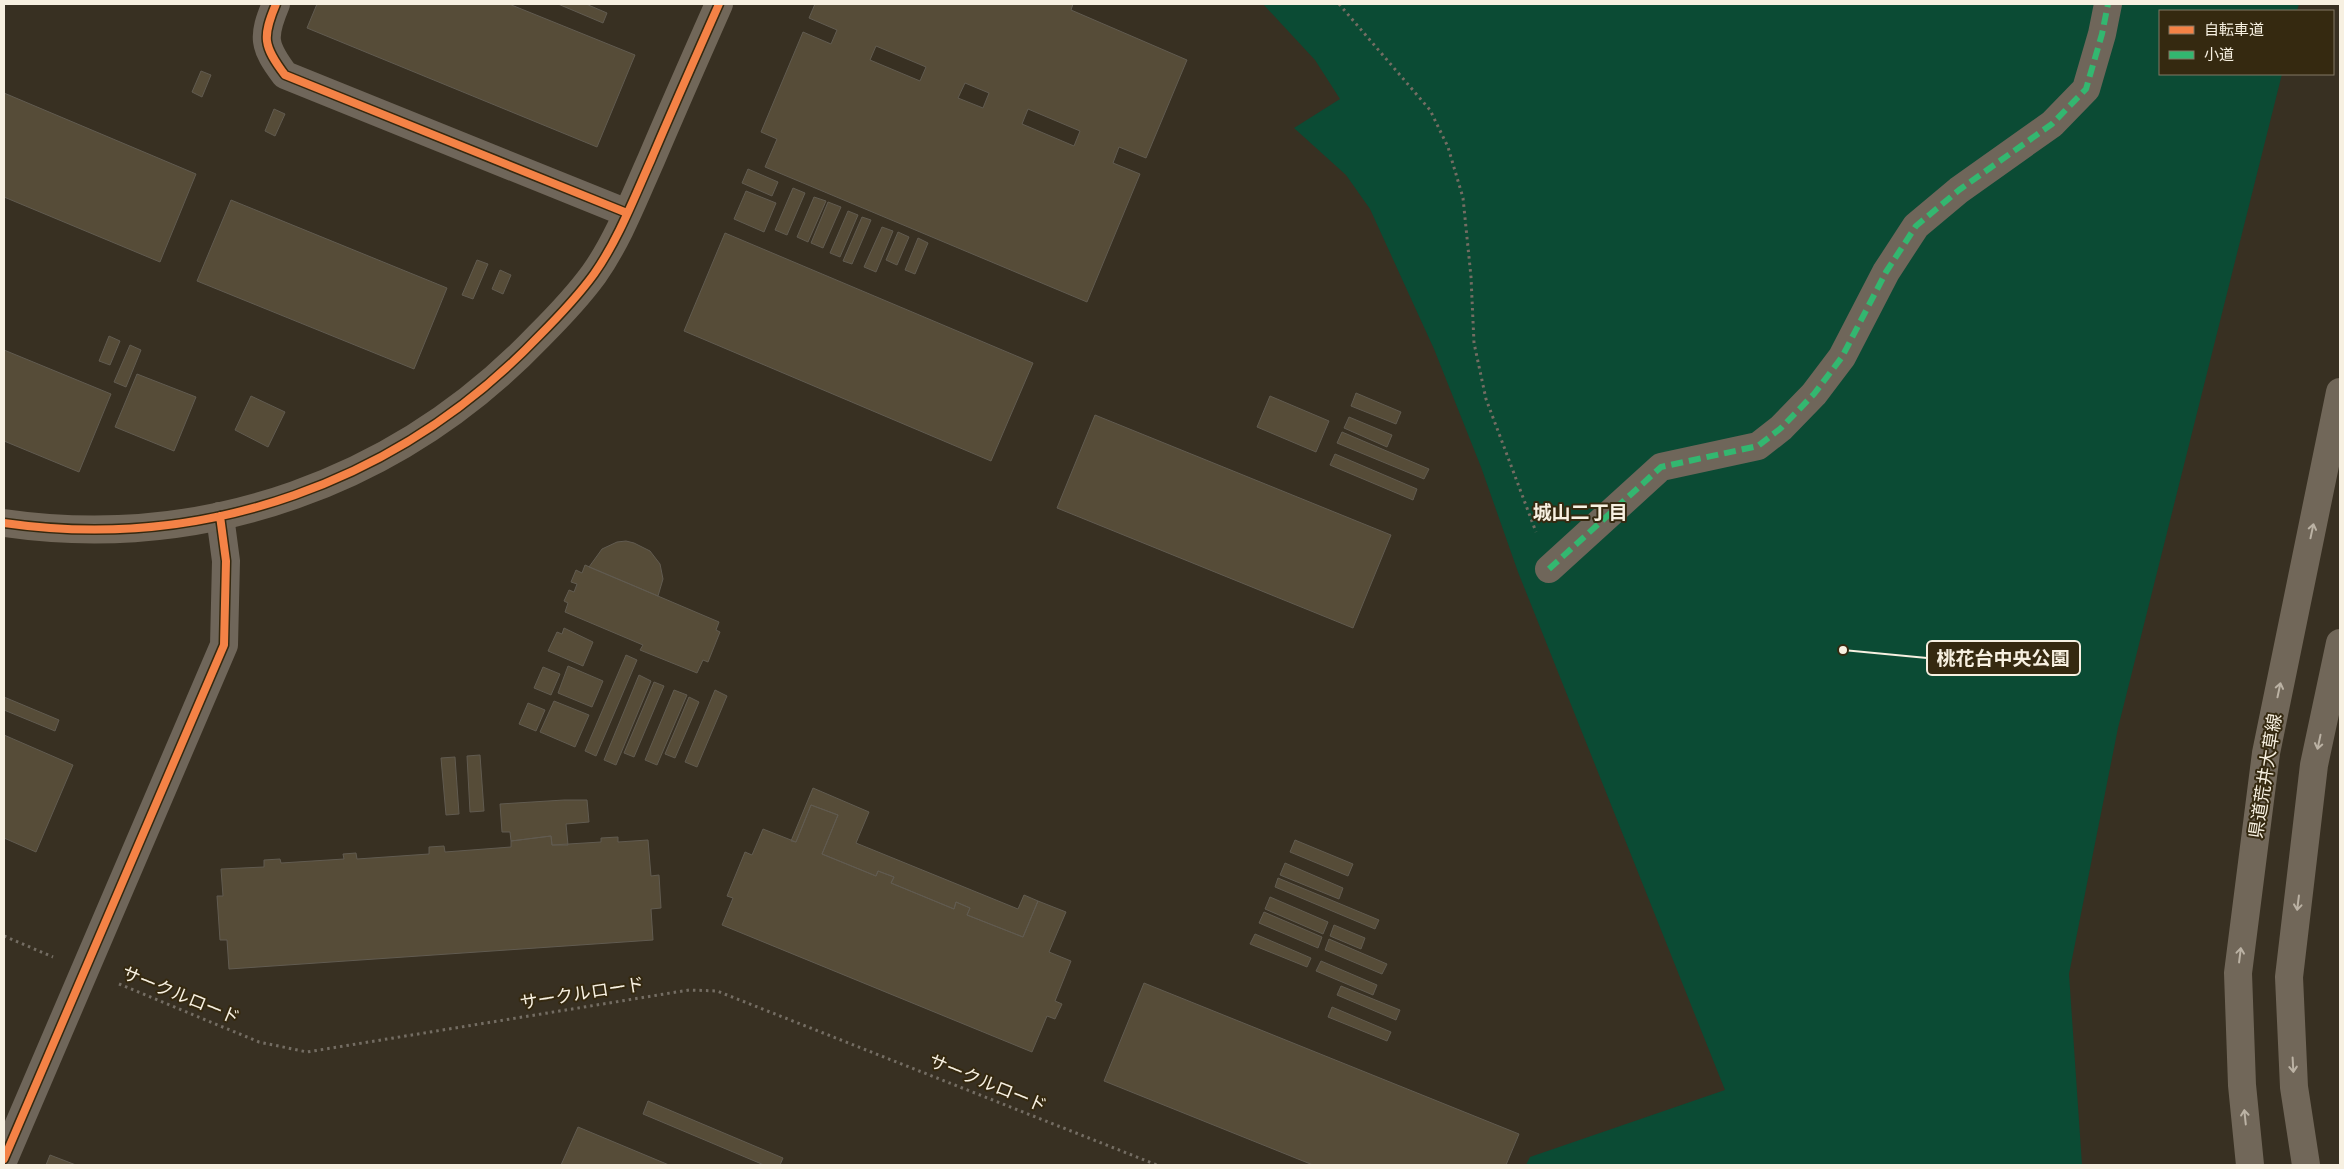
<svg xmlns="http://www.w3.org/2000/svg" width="2344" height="1169" font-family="'Work Sans','Noto Sans JP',sans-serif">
<rect width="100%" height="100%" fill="#383022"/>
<path fill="#0b4b34" d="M1263,4H2299L2297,11H2160V74H2282L2118,728L2069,974L2082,1165H1526L1530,1157L1725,1090L1518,572L1481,467L1434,349L1370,209L1346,175L1294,128L1340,99L1315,60Z"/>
<path fill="#564c38" stroke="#615b50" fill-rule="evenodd" d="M317,4H509L635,55L597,147L307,28Z
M558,4H586L607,13L603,23Z
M815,4H1073L1071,10L1187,60L1146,158L1119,147L1113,163L1140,174L1087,302L765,167L777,139L761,132L803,32L831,44L837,30L809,18ZM876,46L926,67L920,81L870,60ZM965,83L989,93L983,108L958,98ZM1028,109L1080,131L1074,146L1022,124Z
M201,71L211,75L202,97L192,92Z
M4,93L196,174L160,262L4,197Z
M274,109L285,114L275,136L265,131Z
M748,169L778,182L772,196L742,183Z
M793,188L805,193L787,235L775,230Z
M746,191L776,203L764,232L734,219Z
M814,197L826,201L808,242L797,237Z
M231,200L447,288L414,369L197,281Z
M828,202L841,207L823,248L811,243Z
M848,211L858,215L840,257L830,253Z
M862,217L871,220L852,264L843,261Z
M882,227L893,231L876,272L864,267Z
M898,232L909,237L897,265L886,260Z
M725,233L1033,363L991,461L684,331Z
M918,238L928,243L915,274L905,270Z
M477,260L488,264L473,299L462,295Z
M500,270L511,275L503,294L492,289Z
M109,336L120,341L110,365L99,361Z
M130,345L141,350L126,387L114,382Z
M4,350L111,394L79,472L4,441Z
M137,374L196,397L174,451L115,427Z
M1356,393L1401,412L1396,424L1351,406Z
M251,396L285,412L268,447L235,430Z
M1270,396L1329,421L1316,452L1257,427Z
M1095,415L1391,535L1353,628L1057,508Z
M1349,417L1392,435L1387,447L1344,428Z
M1342,432L1429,469L1424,479L1337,443Z
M1335,454L1417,489L1413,500L1330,465Z
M626,541L634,543L650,551L660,564L663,579L658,596L589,567L602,549L617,542Z
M585,565L719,622L716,630L720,632L708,662L703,660L697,673L640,650L643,645L565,612L568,603L564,601L569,590L574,592L577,584L571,582L576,570L582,573Z
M564,628L593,642L583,666L548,651L557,632L562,634Z
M626,655L637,660L596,756L585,751Z
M568,666L603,681L592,707L558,693Z
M543,667L560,674L551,695L534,688Z
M639,675L651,681L616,765L604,760Z
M654,682L664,686L634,757L624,753Z
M674,690L687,695L657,765L645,760Z
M715,690L727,696L697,767L685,762Z
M4,697L59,720L55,731L4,710Z
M689,697L699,702L675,758L665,754Z
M554,701L589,715L575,747L540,732Z
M528,703L545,710L536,731L519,724Z
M4,735L73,765L36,852L4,838Z
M480,755L484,811L470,812L467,756Z
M455,757L459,814L446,815L441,758Z
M813,788L869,812L856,843L1018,909L1024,895L1038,901L1023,937L967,915L970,908L956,902L954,909L891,883L894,877L878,871L876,876L822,854L838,815L811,805L796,842L791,841Z
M564,800H587L589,822L566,824L568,845H552L551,836L511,841L510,832H502L500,804Z
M811,805L838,815L822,854L876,876L878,871L894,877L891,883L954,909L956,902L970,908L967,915L1023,937L1038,901L1066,912L1049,952L1071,961L1055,1001L1062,1004L1055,1019L1047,1016L1032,1052L722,925L733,898L727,896L745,852L752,855L763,829L796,842Z
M551,836L552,845L601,842V838L618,837V842L648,840L651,876L659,875L661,908L651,909L653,940L229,969L227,940H220L217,896H223L221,869L264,867V860L280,859L281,863L344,859L343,854L356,853L357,859L429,854V847L444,846L445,852L511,847V841Z
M1295,840L1353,864L1348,876L1290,852Z
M1285,863L1343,888L1339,899L1280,875Z
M1278,878L1379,920L1375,929L1275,887Z
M1270,897L1328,922L1323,934L1265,909Z
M1264,912L1322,937L1318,948L1259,923Z
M1334,925L1365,938L1361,949L1330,936Z
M1255,934L1311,958L1307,967L1250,944Z
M1329,939L1387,964L1382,974L1325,950Z
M1321,961L1377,985L1373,995L1316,971Z
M1144,983L1519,1134L1506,1165H1313L1104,1081Z
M1341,986L1400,1010L1396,1020L1337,995Z
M1332,1007L1391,1032L1387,1041L1328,1017Z
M648,1101L783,1158L780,1165H764L643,1114Z
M578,1127L669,1165H561Z
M50,1155L76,1165H46Z"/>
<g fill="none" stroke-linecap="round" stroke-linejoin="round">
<path stroke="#746d63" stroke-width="3" stroke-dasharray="2.5 4" stroke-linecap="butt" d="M1339,4L1430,110L1448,147L1463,198L1471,277L1474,343L1486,399L1536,532
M4,936L53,957
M119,984L259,1042L307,1052L689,990L717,991L1157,1165"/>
<path stroke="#6f665a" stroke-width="28" d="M276,4C262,37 263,46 285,75L627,213
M1549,569L1661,467L1758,446L1781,428L1814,394L1842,357L1886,272L1916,226L1959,190L2052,124L2086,89L2102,34L2108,4
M4,1159L224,645L226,561L220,516"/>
<path stroke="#716759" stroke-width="28" d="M4,523C205,552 399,482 539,336C559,316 578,296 594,274C618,240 634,198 651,160C673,108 696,56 719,4
M2250,1165L2242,1085L2238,973L2266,753L2340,392
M2306,1165L2294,1087L2289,977L2314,765L2340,643"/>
<path stroke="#33b770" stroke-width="6" stroke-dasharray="12 6" stroke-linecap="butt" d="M1549,569L1661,467L1758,446L1781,428L1814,394L1842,357L1886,272L1916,226L1959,190L2052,124L2086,89L2102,34L2108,4"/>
<defs>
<path id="cycleway" d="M276,4C262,37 263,46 285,75L627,213
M4,523C205,552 399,482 539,336C559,316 578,296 594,274C618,240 634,198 651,160C673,108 696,56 719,4
M4,1159L224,645L226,561L220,516"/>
</defs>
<use href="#cycleway" stroke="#352910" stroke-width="11"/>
<use href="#cycleway" stroke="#f48246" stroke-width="8"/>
</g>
<defs><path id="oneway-shaft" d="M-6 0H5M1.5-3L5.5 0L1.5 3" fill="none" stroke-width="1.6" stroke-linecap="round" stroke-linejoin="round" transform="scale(1.25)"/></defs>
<g stroke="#bbb2a4">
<use href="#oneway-shaft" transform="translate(2312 531) rotate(-78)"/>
<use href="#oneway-shaft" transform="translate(2279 690) rotate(-78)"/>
<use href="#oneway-shaft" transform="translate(2319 742) rotate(102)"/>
<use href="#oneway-shaft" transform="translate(2298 903) rotate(97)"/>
<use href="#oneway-shaft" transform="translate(2240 955) rotate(-83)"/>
<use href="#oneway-shaft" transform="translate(2293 1065) rotate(87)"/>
<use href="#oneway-shaft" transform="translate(2245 1117) rotate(-96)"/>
</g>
<g text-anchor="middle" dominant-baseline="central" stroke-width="4" stroke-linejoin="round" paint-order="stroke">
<g font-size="18" fill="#f7f0e1" stroke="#352910">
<text transform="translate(2265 776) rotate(-81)">県道荒井大草線</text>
<text transform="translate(582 993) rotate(-9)">サークルロード</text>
<text transform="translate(181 995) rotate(22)">サークルロード</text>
<text transform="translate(988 1083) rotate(22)">サークルロード</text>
</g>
<g font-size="19" font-weight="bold" fill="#f7f0e1" stroke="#352910">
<text x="1580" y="512">城山二丁目</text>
</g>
</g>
<path fill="none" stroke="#f7f0e1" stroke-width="2" d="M1843 650L1927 658"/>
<circle fill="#f7f0e1" stroke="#352910" stroke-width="2" cx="1843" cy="650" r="5"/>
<rect fill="#352910" stroke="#f7f0e1" stroke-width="2" x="1927" y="641" width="153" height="34" rx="5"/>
<g font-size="19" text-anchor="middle" font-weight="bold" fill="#f7f0e1">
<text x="2003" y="665">桃花台中央公園</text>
</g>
<rect width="2344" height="1169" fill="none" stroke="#f7f0e1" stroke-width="10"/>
<rect x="2159" y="10" width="175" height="65" fill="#352910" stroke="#837964"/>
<rect x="2169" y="26" width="25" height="8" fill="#f48246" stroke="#837964"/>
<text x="2204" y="35" font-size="15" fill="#f7f0e1">自転車道</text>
<rect x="2169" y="51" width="25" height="8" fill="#33b770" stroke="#837964"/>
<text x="2204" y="60" font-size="15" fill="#f7f0e1">小道</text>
</svg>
